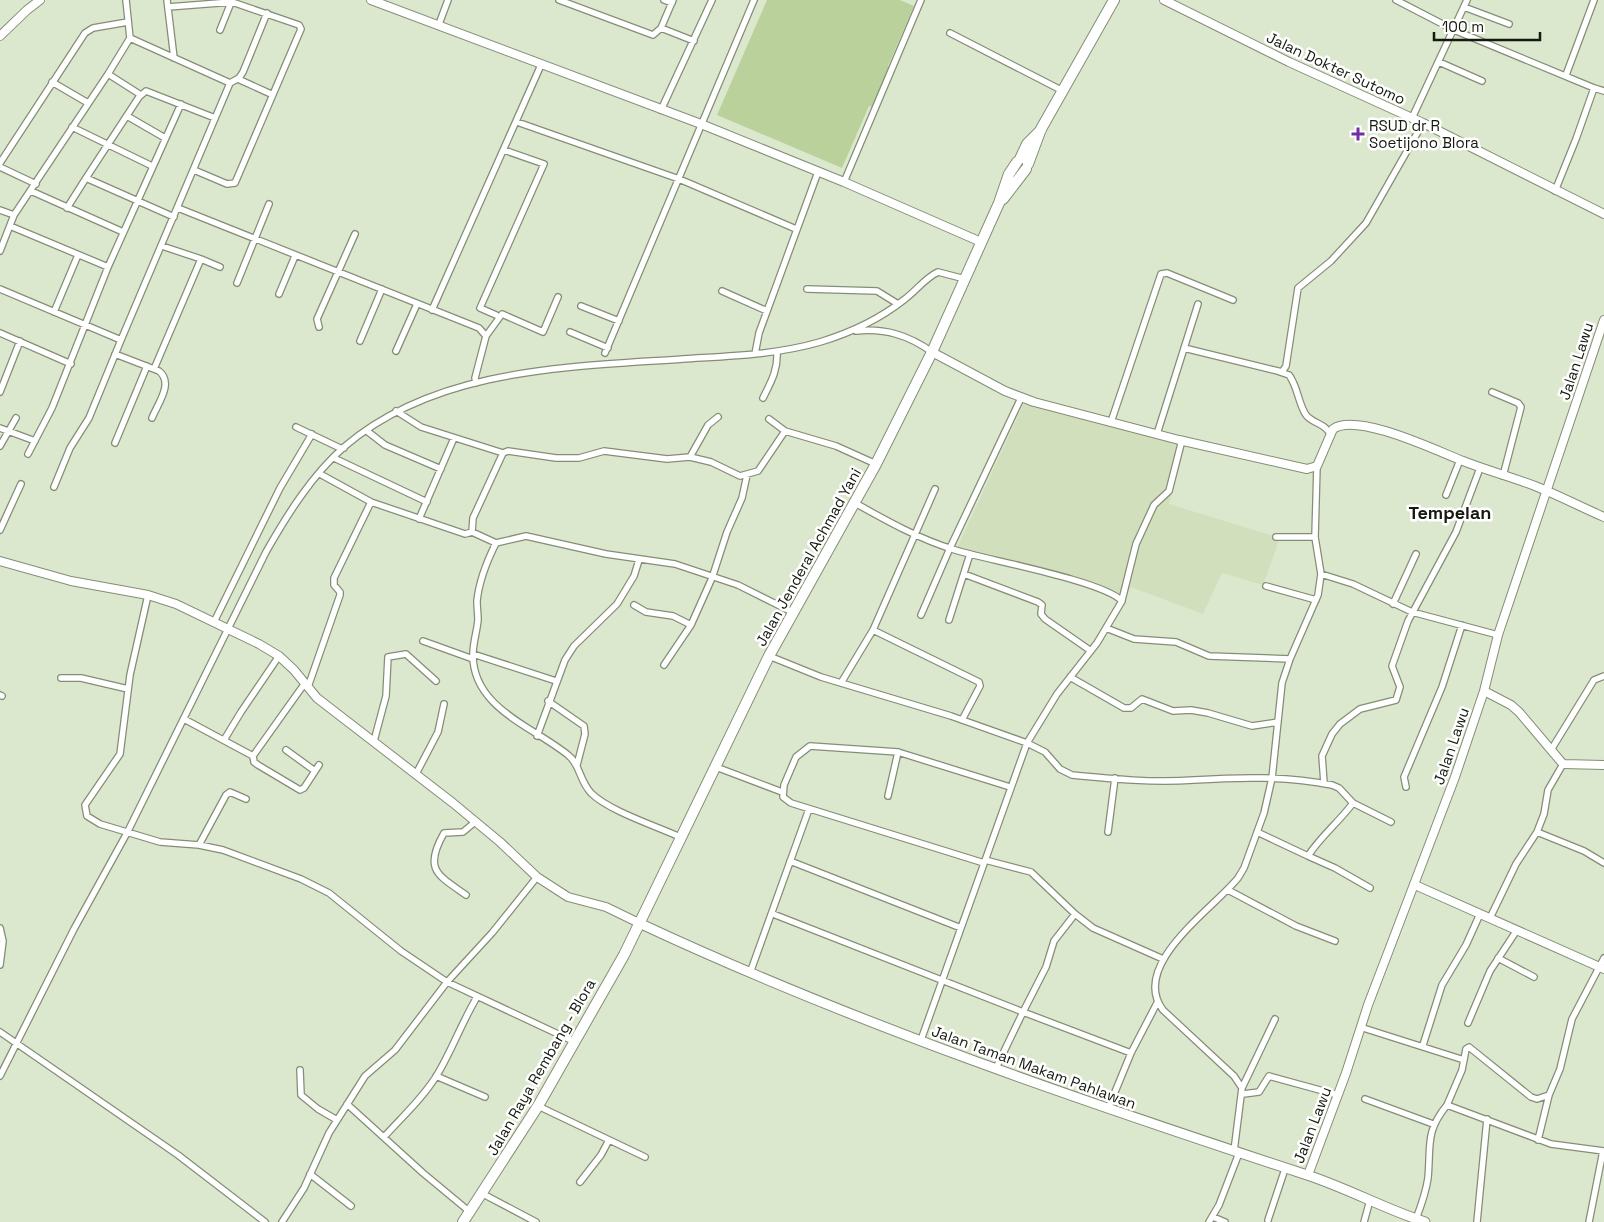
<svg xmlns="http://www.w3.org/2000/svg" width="1604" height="1222" font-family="'Space Grotesk',sans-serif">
<rect width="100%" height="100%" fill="#dce8cd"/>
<path fill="#d1dfbd" d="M1024,403L1185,446L1169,504L1280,538L1263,585L1222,573L1203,614L1131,587L1125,599L1083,581L956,550Z"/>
<path fill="#bbd19b" d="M767,0H900L914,6L888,66L894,69L877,109L869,106L842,168L717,115Z"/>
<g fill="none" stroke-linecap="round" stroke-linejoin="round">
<defs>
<path id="street" d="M167,0L174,58
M559,0L653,35L661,28L673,0
M664,0L672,3
M1396,0L1454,30L1594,88L1576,139L1555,191
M168,7L232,2L299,25L301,29L235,183L227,184L194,170
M1464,7L1509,24
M439,24L448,0
M661,28L694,41
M220,30L232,0
M950,33L1063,91
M1439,62L1482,81
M108,74L141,95
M1566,75L1594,0
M238,79L271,94
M52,82L88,103
M230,83L239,78L243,72L267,13
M1594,88L1604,91
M661,110L712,0
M127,116L165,138
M1412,118L1467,0
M517,122L679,179L796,229
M72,127L152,166
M0,163L85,33L93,28L128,22
M0,167L36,184
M86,178L139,97L146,91L215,118
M844,182L921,0
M31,191L123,232
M67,208L86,178L174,217
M178,208L479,328L486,336L475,378L476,383
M0,210L14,215L0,251
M14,215L108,74L130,38L126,0
M10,226L108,267
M201,259L220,267
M237,283L269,204
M0,289L121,340L230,83L130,38
M807,289L877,291L898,304
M722,291L767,311
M279,294L295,256
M581,306L619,321
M432,310L541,65
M54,312L78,255
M496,315L480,308L544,164L504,150
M319,327L317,319L355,234
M856,331C885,328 908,335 932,352
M570,332L608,348
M0,333L71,364
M486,336L502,314L543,332L558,297
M360,341L382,289
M1184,348L1282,372L1286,366L1298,288L1331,261L1366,223L1423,123
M396,351L417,304
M605,353L754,0
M115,354L159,371C174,383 158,403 152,418
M755,354L759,333L818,172
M154,369L201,259L162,246
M1280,372L1289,375C1298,387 1298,403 1306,415C1313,424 1325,423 1330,434
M0,392L20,341
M1492,392L1518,403L1521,407L1503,476
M763,398C771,382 778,370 777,352
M396,411L421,427L503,453
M769,419L785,431
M1111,422L1161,274L1167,273L1233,300
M296,427L340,448H344
M0,428L35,441
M367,431L385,445L441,469
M1157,434L1198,304
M115,443L147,366
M0,446L16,418
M28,454L52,408L108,267L181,104
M690,457L708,425L718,417
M334,458L427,502
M320,474L371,502L465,534L472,532
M54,487L70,448L89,418L121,340
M1446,495L1460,460
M855,503C887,521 919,539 955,550C988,560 1103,581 1122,601L1097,643L1057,694L1027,743L921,1040
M419,519L454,438
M0,530L21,484
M1276,537H1315
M496,543C487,561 479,581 477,601C477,607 478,614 478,620C477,631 473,643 473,654C472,708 534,727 568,755C580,764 579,780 591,793C609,811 656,826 680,837
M964,574L1038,602L1042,605L1041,614L1045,619L1091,651
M1321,574L1353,584L1412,612L1498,635
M1266,586L1316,600
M148,595L130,675L120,754L85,805L87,816L100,824L160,842L199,845L223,850L301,879L329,893L401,951L447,982L575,1042
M1122,600L1136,544L1154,505L1169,491L1182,440
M1393,604L1416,554
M634,605L646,612L673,616L691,625
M794,613L738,585L675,564L606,554L526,536L496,543L472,532L473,518L503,453L508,451L556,458H579L604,451L667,459L690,457L711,462L740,476L758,471L785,431L836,446L876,464
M921,615L950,548L1021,398
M949,620L970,554
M214,622L280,488L312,434
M1106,628L1134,639L1176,642L1209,656L1290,659
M873,630L979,682L980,686L962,720
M423,641L473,659
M473,654L556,681
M769,656L821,677L951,716L1027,743L1045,752L1060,769L1072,775C1112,779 1154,783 1194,780C1241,777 1286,776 1332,785L1339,788L1353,803C1339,822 1321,836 1308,856L1257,832
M664,665L691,625L712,578L727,532L742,498L747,475
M1070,677L1124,708H1131L1142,699L1173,711L1191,710L1208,713L1252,726L1278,722
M61,678H81L128,689
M841,683L873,630L935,489
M308,687L340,595V592L334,585V578L371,502
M0,695L2,696
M548,701L584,726L585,734L577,765
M184,719L253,756L254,762L258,765L300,790L304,788L319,765
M537,736L565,660L574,646L617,604L634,576L639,560
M224,740L241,712L279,656
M374,741L386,696L388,657L406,654L436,681
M286,750L315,771
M1551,750L1594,680L1604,676
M253,756L305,683
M716,767L782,792
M416,774L438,732L444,704
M1324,783L1322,756L1332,734L1340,724L1360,709L1396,700L1400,687L1392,666L1408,621L1456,532L1480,468
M1406,787L1404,777L1442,687L1462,625
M888,796L898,752
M1353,803L1391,822
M1108,832L1115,778
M1537,832L1584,851L1604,863
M199,845L226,795L230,792L246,799
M1308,856L1335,868L1370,888
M985,860L1031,872L1075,914L1093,928L1163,959
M790,861L961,928
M984,863L791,803L783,797L784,785L796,757L810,746L898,752L1010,787
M1228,890L1296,926L1335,941
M466,895C438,875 423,870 444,833L463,832L475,822
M773,914L1023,1012L1046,967L1054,941L1075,914
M1490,918L1516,864L1537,832L1544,814L1548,790L1563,764
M0,928L3,941L0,965
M1498,958L1534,977
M750,973L809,809
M1468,1023L1490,971L1517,930
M1360,1027L1464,1060
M0,1032L178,1155L265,1222
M1423,1045L1442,985L1466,945L1480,914
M996,1068L1023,1012L1131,1053
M300,1070L301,1095L318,1109L337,1120
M0,1076L74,929L127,833L266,552C287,515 312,475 344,447C436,368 568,367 683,359C729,356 775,355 820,342C850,333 881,318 905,299C916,291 925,278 938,272L965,279
M436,1076L485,1097
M1242,1088L1275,1019
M1243,1094L1259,1092L1269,1076L1338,1095
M1365,1099L1433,1124
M347,1104L423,1173L470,1212
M1447,1105L1462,1070L1466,1049L1469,1047L1531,1097L1537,1099L1549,1095
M538,1106L645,1157
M1108,1109L1131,1053L1157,1003
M384,1137C402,1117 423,1098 437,1075C452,1050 462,1022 477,997
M1538,1140L1549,1095L1560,1069L1572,1019L1604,958
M1234,1151L1242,1088L1234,1076L1163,1010C1129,965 1213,909 1238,878L1244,868L1264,813L1272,778L1282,683L1290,659L1318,595L1321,574L1315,537L1317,466
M310,1174L351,1206
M580,1182L601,1155L609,1140
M483,1194L536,1222
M1213,1217L1225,1222
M1416,1219C1421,1206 1426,1192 1428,1178C1431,1145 1425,1132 1447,1105L1551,1144L1604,1151
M1268,1220L1285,1169
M282,1222L304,1188L329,1133L365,1076L395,1050L447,982L492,933L537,877
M1209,1222L1219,1205L1239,1153
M1364,1222L1370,1200
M1477,1222L1487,1119
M1589,1222L1603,1151"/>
<path id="secondary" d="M371,0L701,124L844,182L981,242
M1164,0L1289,62L1423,123L1604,214
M0,36L27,10L40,0
M932,352L1005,391L1034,402L1179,440L1307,469L1317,466L1333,429C1357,412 1437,451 1463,461C1486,470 1511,477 1535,486C1558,495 1581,507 1604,517
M0,561L71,581L148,595L176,604L259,644L279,656L294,670L317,698L453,803L500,842L537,877L568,897L606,907L639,923
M1484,691L1511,705L1519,712L1563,764L1604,765
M1415,885L1604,969
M1308,1175L1346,1073L1368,1005L1455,777L1484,691L1498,635L1604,320"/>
<path id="primary" d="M639,923C855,1024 1082,1101 1307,1175C1347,1188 1385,1209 1425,1222"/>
<path id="highway" d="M1020,159L1027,144L1041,130
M1028,164L1041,129L1114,0
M1003,199L1026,169
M463,1222L538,1106L624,955L769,656L876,464L932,352L999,203L1009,174L1017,162"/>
</defs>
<use href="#street" stroke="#848e76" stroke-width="8"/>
<use href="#secondary" stroke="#848e76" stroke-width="10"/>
<use href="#primary" stroke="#848e76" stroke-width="11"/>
<use href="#highway" stroke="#848e76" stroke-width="12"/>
<use href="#street" stroke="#fff" stroke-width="5.5"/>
<use href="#secondary" stroke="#fff" stroke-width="8"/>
<use href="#primary" stroke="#fff" stroke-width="9"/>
<use href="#highway" stroke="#fff" stroke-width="10"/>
</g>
<path fill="#712fa3" stroke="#fff" stroke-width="2" d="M1355.5 126.5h5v5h5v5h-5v5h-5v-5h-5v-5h5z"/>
<g text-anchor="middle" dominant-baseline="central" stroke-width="5" stroke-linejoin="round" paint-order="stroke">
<g font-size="15" fill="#15190f" stroke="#fff">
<text transform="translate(1336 68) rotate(25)">Jalan Dokter Sutomo</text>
<text transform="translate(1576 361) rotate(-72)">Jalan Lawu</text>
<text transform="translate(808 557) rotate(-61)">Jalan Jenderal Achmad Yani</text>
<text transform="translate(1451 746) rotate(-71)">Jalan Lawu</text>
<text transform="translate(541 1067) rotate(-60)">Jalan Raya Rembang - Blora</text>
<text transform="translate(1034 1067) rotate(20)">Jalan Taman Makam Pahlawan</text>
<text transform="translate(1312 1125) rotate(-69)">Jalan Lawu</text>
</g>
<g font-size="15" fill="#15190f" stroke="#fff" text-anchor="start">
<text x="1369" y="125">RSUD dr R<tspan x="1369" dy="17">Soetijono Blora</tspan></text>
</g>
<g font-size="18" font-weight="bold" fill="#15190f" stroke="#fff">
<text x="1450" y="512">Tempelan</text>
</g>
</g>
<path d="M1434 32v8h106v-8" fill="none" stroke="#15190f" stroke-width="2.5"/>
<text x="1442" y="32" font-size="15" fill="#15190f" stroke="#ffffff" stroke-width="4" paint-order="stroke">100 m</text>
</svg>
